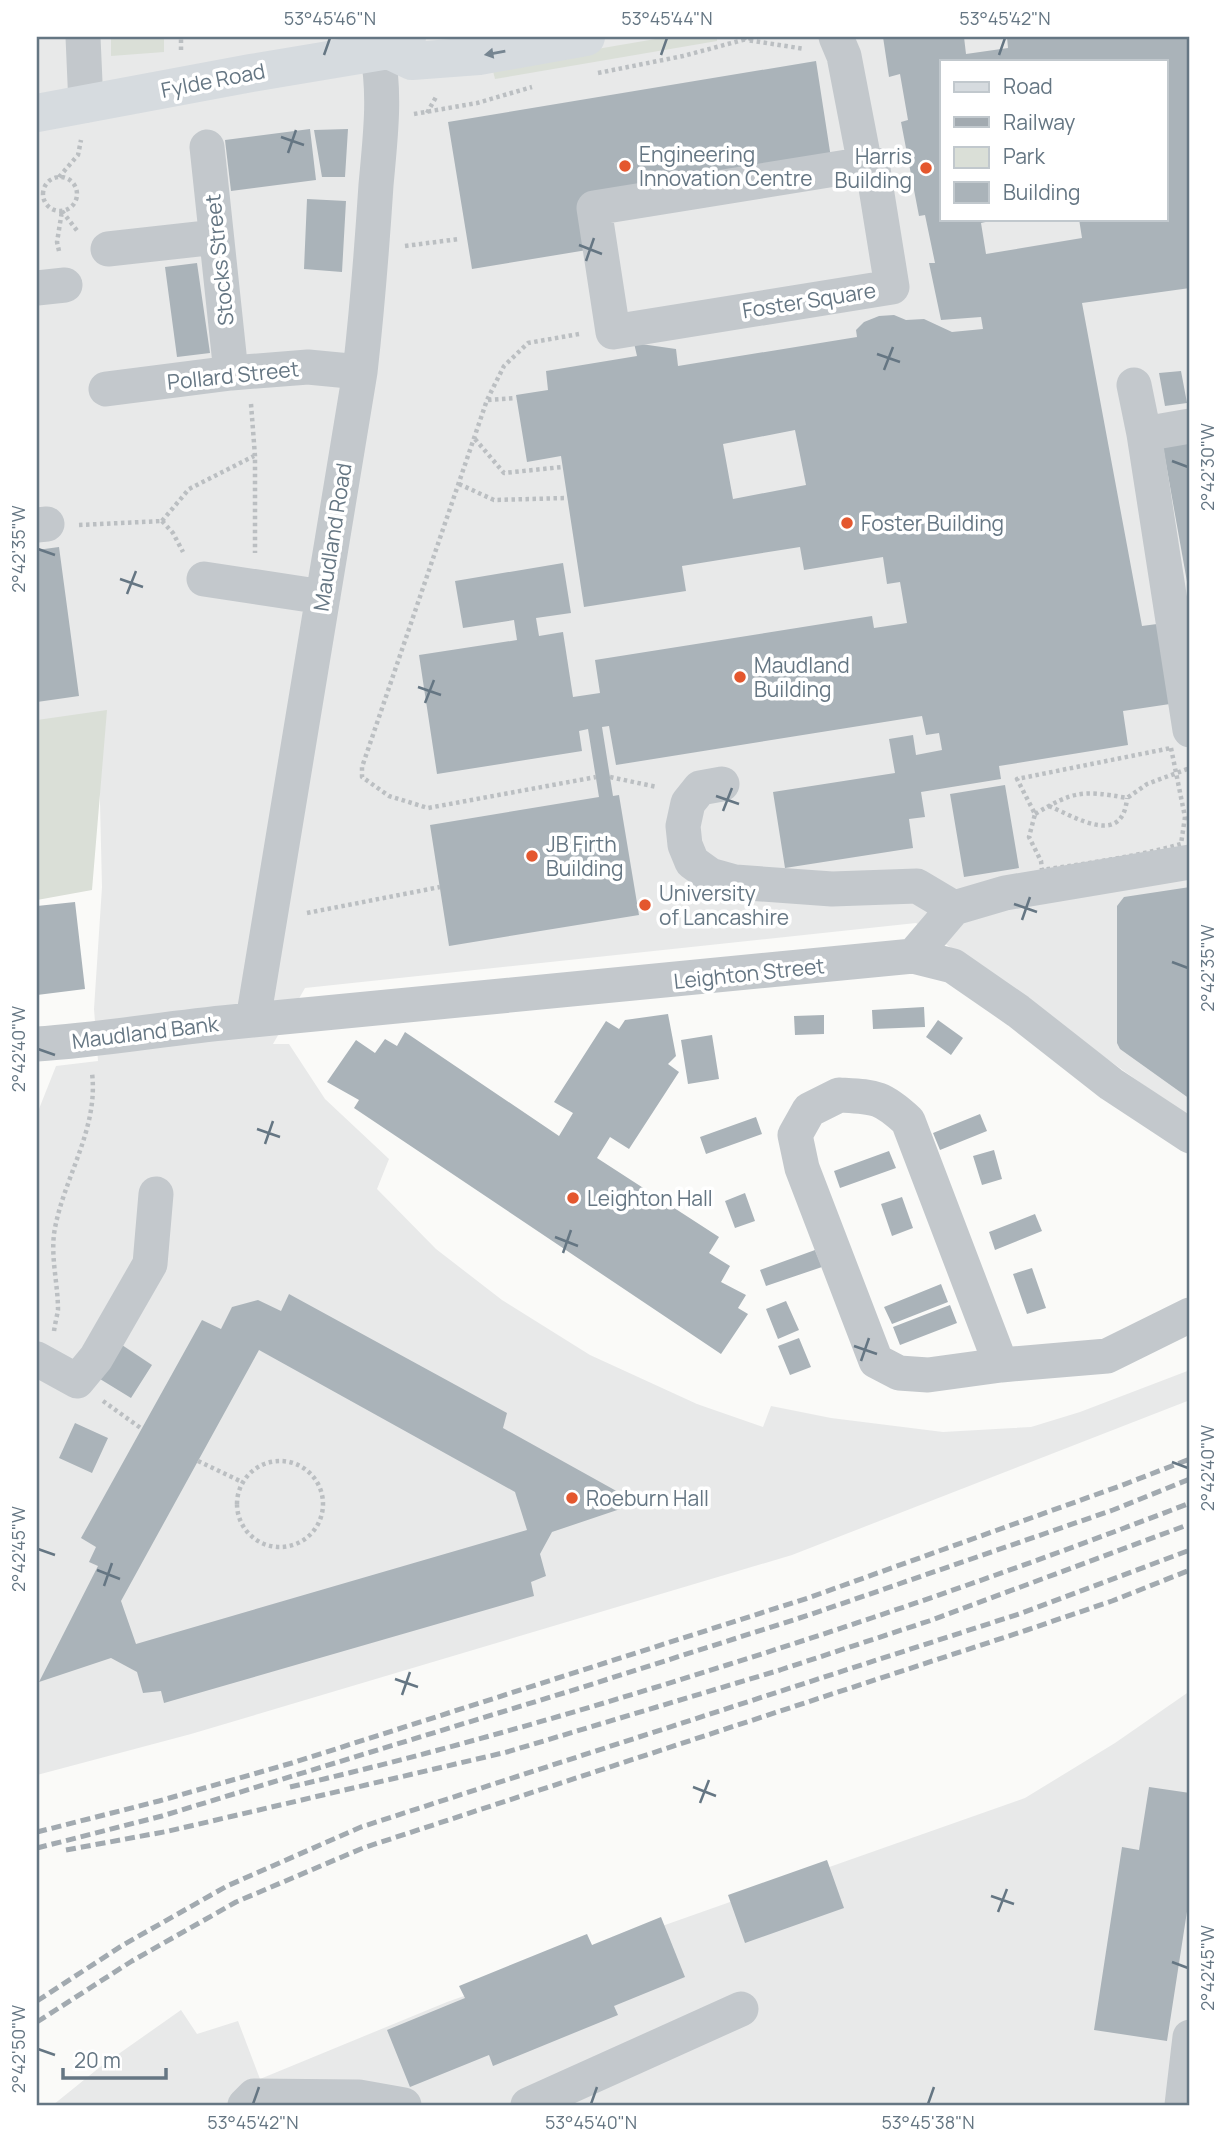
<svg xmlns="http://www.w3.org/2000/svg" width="1227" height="2142" font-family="Manrope,sans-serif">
<rect width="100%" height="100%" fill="#fafaf8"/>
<path fill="#e8e9e9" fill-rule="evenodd" d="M37,37H1190V1118L916,923L305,988L273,1044H289L325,1099L389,1159L377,1189L436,1249L502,1300L590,1355L697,1404L763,1427L771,1406L831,1418L943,1432L1031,1427L1080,1412L1190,1370V1400L792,1555L191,1734L37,1775V1114L56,1066L98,1061L94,1009L102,887L98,718L37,725ZM942,61H1166V219H942Z
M1190,1691V2105H53L100,2067L181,2010L197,2034L238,2021L260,2079L447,2002L1025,1798L1115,1743Z"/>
<path fill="#dadfd7" d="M111,37H164V52L111,56Z
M667,37H717V41L495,79L492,67Z
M107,710L92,890L37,900V720Z"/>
<path fill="#aab3b9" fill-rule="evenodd" d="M883,37H964L966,54L1008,48L1007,37H1190V288L1082,303L1142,626L1157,624L1170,704L1123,711L1128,745L999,766L1001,779L921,792L925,817L909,819L913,848L785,868L773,792L895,773L889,739L913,735L916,755L942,750L939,733L926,735L922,716L616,765L609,726L602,727L613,796L619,795L639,915L449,946L430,825L599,797L588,729L579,731L582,751L437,774L419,655L517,640L514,620L463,628L455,581L563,563L571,613L536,618L539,636L563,632L573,697L600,693L595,660L872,616L874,628L907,623L900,582L887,584L883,557L804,570L800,547L682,566L686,591L584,607L561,456L527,462L516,395L548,390L546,371L637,356L634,343L676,349L678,366L857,337L856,330L864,322L879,316L894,315L906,320L924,319L952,332L983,329L981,317L941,320L929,263H935L925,215L919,216L901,122L908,120L900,74L889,77ZM942,61H1166V219H1079L1082,238L986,254L981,223L999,219H942ZM795,430L806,485L733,499L723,444Z
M816,61L831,158L585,204L593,249L472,269L448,122Z
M310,129L316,180L231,191L225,140Z
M348,129L345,177H322L314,130Z
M307,199L346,201L342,272L304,269Z
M197,263L210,353L177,357L165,267Z
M1181,371L1187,403L1165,406L1159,373Z
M1190,442V593H1189L1163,447Z
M59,547L79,696L37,702V550Z
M1005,785L1019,868L964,877L950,794Z
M1190,887V1099L1120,1049L1117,1043V906L1124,897Z
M75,902L85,989L37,995V906Z
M924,1007L925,1027L873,1029L872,1010Z
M668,1014L676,1056L668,1064L679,1072L629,1149L610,1137L597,1158L719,1237L709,1253L730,1266L721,1282L746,1295L738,1308L748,1314L721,1354L354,1108L359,1100L327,1082L356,1040L375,1053L385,1039L397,1046L405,1032L559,1136L573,1113L554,1102L606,1021L619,1029L625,1020Z
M824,1015V1034L795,1035L794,1016Z
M938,1020L963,1038L951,1055L926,1037Z
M712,1035L719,1079L688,1084L681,1040Z
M980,1114L987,1131L940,1150L933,1133Z
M756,1117L762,1134L706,1154L700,1137Z
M994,1150L1002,1179L982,1185L973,1156Z
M889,1151L896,1168L840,1188L834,1171Z
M745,1193L755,1221L735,1228L725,1201Z
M902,1197L913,1228L892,1236L881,1204Z
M1035,1214L1042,1231L995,1250L989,1232Z
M815,1250L822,1267L766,1286L760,1270Z
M1032,1268L1046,1308L1027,1314L1013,1274Z
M941,1284L948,1302L892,1324L884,1307Z
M289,1294L507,1413L503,1428L638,1503L552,1532L540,1554L546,1576L531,1582L534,1596L164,1703L161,1691L143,1693L137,1672L111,1658L39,1682L98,1566L89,1562L96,1547L81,1538L202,1320L221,1329L232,1307L258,1300L281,1311ZM259,1350L515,1492L527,1530L136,1644L121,1601Z
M786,1301L799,1330L778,1339L766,1309Z
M950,1305L957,1323L900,1345L893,1327Z
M799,1338L811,1367L790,1375L778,1346Z
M122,1345L152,1365L131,1398L100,1379Z
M75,1423L108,1438L92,1473L59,1458Z
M1149,1787L1190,1793V1892L1167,2041L1094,2030L1122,1847L1139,1850Z
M827,1860L844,1908L745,1943L728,1895Z
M661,1917L685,1977L614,2006L618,2015L493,2066L489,2055L410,2087L387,2030L465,1998L459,1986L587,1934L592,1945Z"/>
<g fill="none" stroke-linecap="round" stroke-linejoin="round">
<path stroke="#bbbfc2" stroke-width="4.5" stroke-dasharray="3.5 3.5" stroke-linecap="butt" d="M744,37L747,40L805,49
M181,50V37
M598,73L683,56L754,37
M427,113L436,97
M414,114L477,103L532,87
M59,177L78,155L81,140
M43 194a17 17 0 1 1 34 0a17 17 0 1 1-34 0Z
M62,211L78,232
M405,246L459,239
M59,251L57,242L62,211
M579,334L528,343L504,366L487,400L362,767V777L389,796L428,808L596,777
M488,400L516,398
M251,404L255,456V553
M475,439L504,473L562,467
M459,484L494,500L567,498
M162,521L189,489L254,456
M162,521L173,533L183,552
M79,525L162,521
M1171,748L1185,817L1181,844C1135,857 1089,863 1042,870L1041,861L1029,837L1035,814L1017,779Z
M610,777L657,787
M1049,806C1077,818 1123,847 1127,798
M1035,814C1073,791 1083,790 1127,798L1147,784L1190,768
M307,913L440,887
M54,1331C55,1324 57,1316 58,1310C58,1284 51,1260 54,1234C62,1180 99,1130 92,1073
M103,1401L142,1429
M237 1504a43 43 0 1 1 86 0a43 43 0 1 1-86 0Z
M198,1461L242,1482"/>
<path stroke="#c3c8cc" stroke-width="35" d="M83,37L86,105
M836,37L844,56L865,165
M207,147L231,373
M872,163L892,287L613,332L594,208Z
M108,249L216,237
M37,288L65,285
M1134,385L1144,434L1190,730
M106,389L231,373L308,367L360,372
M1144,434L1190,426
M37,525L47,524
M204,579L323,597
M722,784L700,788L688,803L683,826L685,845L692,862L710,875L735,882L832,889L917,886L954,908
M913,956L954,908L1005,893L1190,862
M253,1020L360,372C367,310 372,247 376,185C380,140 386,95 377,51
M37,1044C102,1040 167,1028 232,1022C459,1001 686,979 913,956L953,966L1018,1011L1111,1084L1190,1136
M839,1095C875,1097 881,1096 908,1121L1001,1365L928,1375L899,1373L876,1361L802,1168L795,1135L809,1110Z
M37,1359L77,1381L96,1358L150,1264L156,1194
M1001,1365L1107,1356L1190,1315
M245,2105L254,2096L359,2097L404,2105
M528,2105L741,2009
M1182,2105L1190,2037"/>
<path stroke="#d6dbdf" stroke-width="38" d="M389,50L412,61L479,56L586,37
M37,113L251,73L389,50L407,37"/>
<path stroke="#a2aab0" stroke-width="5" stroke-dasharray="10 5" stroke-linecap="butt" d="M290,1787C437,1753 582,1711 727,1665C883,1616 1037,1562 1190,1503
M37,1832L159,1801L292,1763L808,1598L1120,1486L1190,1459
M37,1848L162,1816L580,1688L809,1615L1113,1510L1190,1479
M66,1850L169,1831L507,1752L780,1670L929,1621L1190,1524
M37,2001L123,1945L227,1886L361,1827L1022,1613L1190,1550
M37,2022L132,1961L236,1902L363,1848L1027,1630L1112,1601L1190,1570"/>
</g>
<defs><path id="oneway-solid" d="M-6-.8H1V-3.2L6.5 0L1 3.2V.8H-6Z" transform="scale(1.75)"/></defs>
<use fill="#768591" href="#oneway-solid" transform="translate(495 53) rotate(170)"/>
<path fill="none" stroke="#657683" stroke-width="2.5" d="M324,55L330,38M661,55L667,38M999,55L1005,38M281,137L304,145M288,153L296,130M579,245L602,254M586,261L594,238M877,354L900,362M884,370L893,347M1172,461L1188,467M38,549L55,555M120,579L143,587M127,594L136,571M418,687L441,695M425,703L434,680M716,796L739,804M723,811L732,788M1014,904L1037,912M1022,920L1030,897M1172,962L1188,968M38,1049L55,1055M257,1129L280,1137M265,1144L273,1121M555,1237L578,1246M563,1253L571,1230M854,1346L877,1354M861,1361L869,1338M1172,1462L1188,1468M38,1549L55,1555M97,1570L120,1579M104,1586L112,1563M395,1679L418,1687M402,1695L410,1672M693,1787L716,1796M700,1803L709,1780M991,1896L1014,1904M998,1912L1007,1889M1172,1962L1188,1968M38,2049L55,2055M253,2104L259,2087M591,2104L597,2087M928,2104L934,2087"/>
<g fill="#e4572e" stroke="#fff" stroke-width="2.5">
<circle cx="625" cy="166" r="7"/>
<circle cx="926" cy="168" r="7"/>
<circle cx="847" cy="523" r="7"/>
<circle cx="740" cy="677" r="7"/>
<circle cx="532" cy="856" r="7"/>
<circle cx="645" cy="905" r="7"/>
<circle cx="573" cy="1198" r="7"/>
<circle cx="572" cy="1498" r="7"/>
</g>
<g text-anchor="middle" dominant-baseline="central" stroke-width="7" stroke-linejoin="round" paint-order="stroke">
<g font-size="21" fill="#657683" stroke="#fff">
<text transform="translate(213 80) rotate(-11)">Fylde Road</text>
<text transform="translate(219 260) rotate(-96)">Stocks Street</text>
<text transform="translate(809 300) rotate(-9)">Foster Square</text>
<text transform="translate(233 375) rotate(-6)">Pollard Street</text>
<text transform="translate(332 537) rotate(-81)">Maudland Road</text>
<text transform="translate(749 973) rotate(-6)">Leighton Street</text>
<text transform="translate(145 1032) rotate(-7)">Maudland Bank</text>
</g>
<g font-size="21" fill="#657683" stroke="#fff" text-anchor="start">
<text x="639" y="154">Engineering<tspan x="639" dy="24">Innovation Centre</tspan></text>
<text x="912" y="156" text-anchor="end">Harris<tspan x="912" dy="24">Building</tspan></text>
<text x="861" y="523">Foster Building</text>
<text x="754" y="665">Maudland<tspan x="754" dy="24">Building</tspan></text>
<text x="546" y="844">JB Firth<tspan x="546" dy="24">Building</tspan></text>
<text x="659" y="893">University<tspan x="659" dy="24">of Lancashire</tspan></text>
<text x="587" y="1198">Leighton Hall</text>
<text x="586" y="1498">Roeburn Hall</text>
</g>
</g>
<rect width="1227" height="2142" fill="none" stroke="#ffffff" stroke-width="77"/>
<rect x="940" y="60" width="228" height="161" fill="#ffffff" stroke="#c1c8cd" stroke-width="2"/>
<rect x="954" y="82" width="35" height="10" fill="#d6dbdf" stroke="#c1c8cd" stroke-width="2"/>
<text x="1003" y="94" font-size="21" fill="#657683">Road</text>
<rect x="954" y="117" width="35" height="10" fill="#a2aab0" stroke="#c1c8cd" stroke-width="2"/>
<text x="1003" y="130" font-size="21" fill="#657683">Railway</text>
<rect x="954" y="147" width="35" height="21" fill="#dadfd7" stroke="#c1c8cd" stroke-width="2"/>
<text x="1003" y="164" font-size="21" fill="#657683">Park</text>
<rect x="954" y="182" width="35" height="21" fill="#aab3b9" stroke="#c1c8cd" stroke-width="2"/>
<text x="1003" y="200" font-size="21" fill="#657683">Building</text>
<path d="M63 2068v10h103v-10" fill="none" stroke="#657683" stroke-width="3.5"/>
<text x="74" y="2068" font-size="21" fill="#657683" stroke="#ffffff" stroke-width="5" paint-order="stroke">20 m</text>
<rect x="38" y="38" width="1150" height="2066" fill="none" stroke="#657683" stroke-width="2.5"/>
<g font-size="18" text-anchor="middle" fill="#657683">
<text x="330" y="25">53°45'46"N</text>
<text x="667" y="25">53°45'44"N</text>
<text x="1005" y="25">53°45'42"N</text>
<text transform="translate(1208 467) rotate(-90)" y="6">2°42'30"W</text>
<text transform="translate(19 549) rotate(-90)" y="6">2°42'35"W</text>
<text transform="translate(1208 968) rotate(-90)" y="6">2°42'35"W</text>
<text transform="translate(19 1049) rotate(-90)" y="6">2°42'40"W</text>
<text transform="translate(1208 1468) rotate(-90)" y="6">2°42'40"W</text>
<text transform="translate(19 1549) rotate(-90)" y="6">2°42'45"W</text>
<text transform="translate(1208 1968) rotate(-90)" y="6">2°42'45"W</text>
<text transform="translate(19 2049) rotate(-90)" y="6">2°42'50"W</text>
<text x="253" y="2129">53°45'42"N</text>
<text x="591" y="2129">53°45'40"N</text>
<text x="928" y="2129">53°45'38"N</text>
</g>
</svg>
